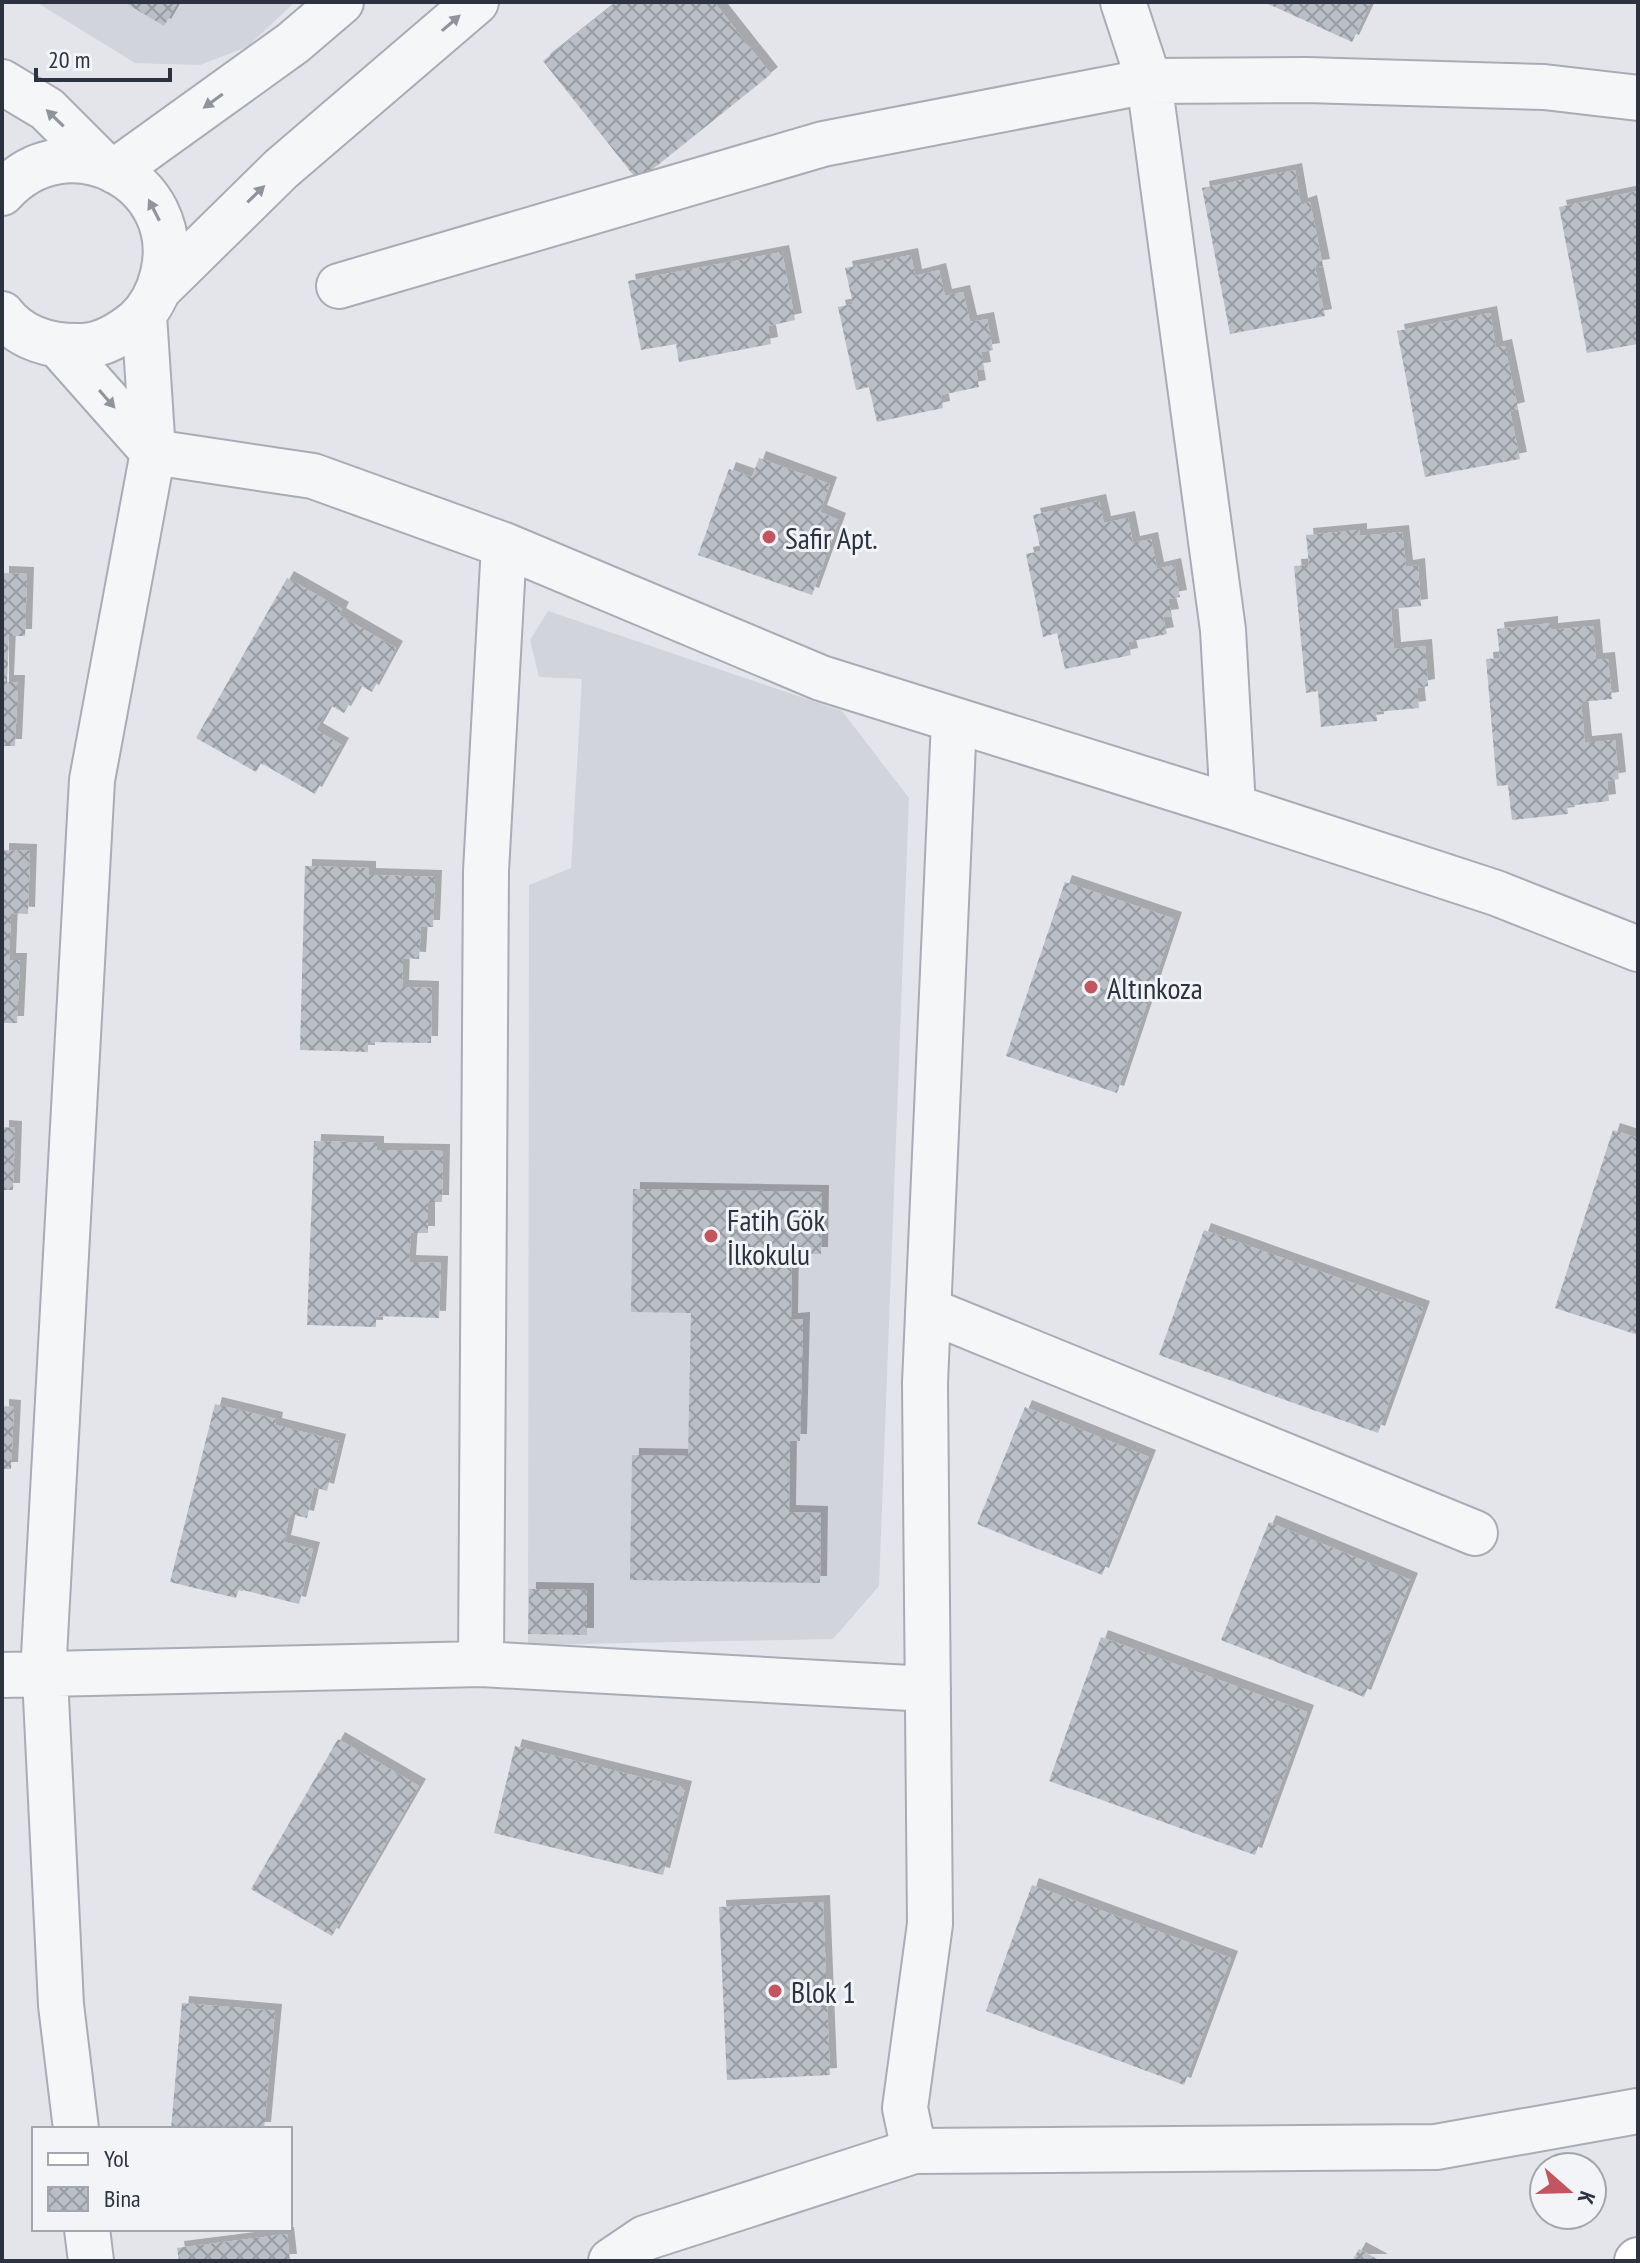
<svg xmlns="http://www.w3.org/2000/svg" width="1640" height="2263" font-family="'PT Sans Narrow',sans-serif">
<defs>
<pattern id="building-cross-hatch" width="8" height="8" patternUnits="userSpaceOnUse" patternTransform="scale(2)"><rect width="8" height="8" fill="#babec6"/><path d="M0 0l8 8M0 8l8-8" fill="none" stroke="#979ba2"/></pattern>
<filter id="shadow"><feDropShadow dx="7" dy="-7" stdDeviation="0" flood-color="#0004"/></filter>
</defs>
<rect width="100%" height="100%" fill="#e3e5ea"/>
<path fill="#d1d4db" d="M36,2H295L247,47L200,65L135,63Z
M548,611L842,711L909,798L879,1586L833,1639L528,1645L529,885L571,868L582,679L539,677L530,640Z"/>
<path fill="url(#building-cross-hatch)" filter="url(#shadow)" d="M124,2H178L164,26Z
M617,2H714L771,74L638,181L543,61Z
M1264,2H1371L1352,42Z
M1295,170L1301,205L1310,202L1323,266L1315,267L1325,316L1230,334L1202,188Z
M1638,191V344L1587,353L1559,207Z
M782,252L795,320L768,326L771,344L679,362L676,344L641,350L628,281Z
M911,255L915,276L939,270L945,296L963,292L970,322L987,319L993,350L981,352L984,369L976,370L979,387L941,395L943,408L877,422L869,387L856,390L838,307L853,304L845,268Z
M1490,313L1496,348L1505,346L1518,409L1510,411L1520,459L1425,477L1397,331Z
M759,458L830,484L820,512L839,520L812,595L698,555L729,469L752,477Z
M1099,501L1104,523L1128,518L1133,543L1151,539L1157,569L1174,565L1180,597L1168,599L1172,616L1163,617L1167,634L1128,642L1131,655L1065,669L1057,633L1043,637L1026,554L1041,551L1033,515Z
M1360,530V536L1402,532L1406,567L1418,565L1421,606L1391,609L1394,649L1425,646L1428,686L1417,688L1419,708L1376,712L1377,721L1321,727L1318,691L1306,693L1294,566L1309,565L1306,535Z
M2,573L27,574L25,636H9L7,682H18L15,746H2Z
M287,578L342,609L339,615L396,648L372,692L360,685L344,713L330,705L316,730L342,745L315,794L261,763L256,772L196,738Z
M1551,623V630L1593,626L1596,660L1608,659L1612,699L1581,702L1585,743L1615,740L1619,779L1607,781L1609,801L1567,806L1568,814L1512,820L1508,785L1497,786L1486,659L1500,658L1497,629Z
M2,850L30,851L28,914L11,913L9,960H20L17,1023H2Z
M305,866L369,868V875L435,877L433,927H421L419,959L403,958L402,987L432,988L431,1043L368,1042V1052L300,1050Z
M1065,882L1175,919L1117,1093L1006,1056Z
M2,1127L15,1128L13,1190H2Z
M1613,1130L1638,1138V1335L1555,1308Z
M314,1141L377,1143V1150L443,1151L442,1202H428V1233H411L409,1262L441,1263L439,1318L376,1316V1327L307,1325Z
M633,1189L822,1192L821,1254H792L791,1320L803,1319L800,1441H790L789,1512L821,1513L820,1583L630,1580L632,1455L688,1456L691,1313L631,1312Z
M1204,1230L1423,1308L1378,1433L1159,1355Z
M215,1404L276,1419L275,1425L339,1441L327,1491L314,1487L307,1518L290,1514L284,1542L313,1549L299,1604L239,1589L236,1598L170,1582Z
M2,1406L14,1407L11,1469H2Z
M1025,1407L1149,1457L1102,1575L977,1524Z
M1269,1522L1411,1580L1364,1697L1221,1640Z
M529,1589L587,1590V1635L528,1634Z
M1101,1637L1307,1712L1255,1855L1049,1781Z
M338,1739L419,1786L332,1936L251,1889Z
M515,1746L685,1788L663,1875L494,1833Z
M1032,1885L1231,1958L1184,2085L986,2011Z
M823,1902L830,2075L727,2080L719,1907Z
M182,2003L275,2011L264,2129H171Z
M287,2234L290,2261H179L177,2248Z
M1359,2249L1381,2261H1352Z"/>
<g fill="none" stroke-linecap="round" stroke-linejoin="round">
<defs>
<path id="minor" d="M1123,2L1149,81L1223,630L1233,807
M2,82L47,109L101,163
M115,171L293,43L341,2
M2,193C66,120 185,179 163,274C159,291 150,309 137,321C121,334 104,345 83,346C52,347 21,339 2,314
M339,286L823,144L1149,81L1306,80L1544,87L1638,98
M160,288L281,169L476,2
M60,347L153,452L313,476L504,545L821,678L1233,807L1496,893L1638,949
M928,1310L1475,1533
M481,1664L486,871L504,545
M2,1675L481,1664L928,1689
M76,2129L61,2005L44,1656L92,780L153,452L144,315
M914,2151L905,2108L930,1924L925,1383L954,720
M87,2229L91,2261
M611,2261L645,2238L914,2151L1436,2147L1638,2111"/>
<path id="major" d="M1637,2261L1638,2260"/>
</defs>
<use href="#minor" stroke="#a8acb4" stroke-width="48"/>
<use href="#major" stroke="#a3a9b4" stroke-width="48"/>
<use href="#minor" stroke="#f5f6f8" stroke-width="44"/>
<use href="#major" stroke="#fff" stroke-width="44"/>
</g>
<defs><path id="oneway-solid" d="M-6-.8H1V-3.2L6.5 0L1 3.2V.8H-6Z" transform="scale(2)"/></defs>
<g fill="#90949c">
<use href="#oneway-solid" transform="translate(451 23) rotate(-41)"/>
<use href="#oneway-solid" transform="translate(213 101) rotate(144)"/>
<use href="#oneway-solid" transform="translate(55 118) rotate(-136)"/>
<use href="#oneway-solid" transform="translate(256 194) rotate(-44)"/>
<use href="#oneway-solid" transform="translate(154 210) rotate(-117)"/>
<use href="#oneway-solid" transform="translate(107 399) rotate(49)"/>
</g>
<g fill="#c2555f" stroke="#f2f4f7" stroke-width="3">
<circle cx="769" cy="537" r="8"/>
<circle cx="1091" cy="987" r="8"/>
<circle cx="711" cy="1236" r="8"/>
<circle cx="775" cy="1991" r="8"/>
</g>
<g text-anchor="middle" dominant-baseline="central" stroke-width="6" stroke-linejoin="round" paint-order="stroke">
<g font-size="30" fill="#2c3240" stroke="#f2f4f7" text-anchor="start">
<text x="785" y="537">Safir Apt.</text>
<text x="1107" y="987">Altınkoza</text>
<text x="727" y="1219">Fatih Gök<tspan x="727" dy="34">İlkokulu</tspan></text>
<text x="791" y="1991">Blok 1</text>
</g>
</g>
<rect width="1640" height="2263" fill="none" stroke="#2c3240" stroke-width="8"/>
<rect x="32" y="2127" width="260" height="104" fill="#f2f4f7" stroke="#a3a6ae" stroke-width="2"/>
<rect x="48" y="2153" width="40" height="12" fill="#ffffff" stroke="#a3a6ae" stroke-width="2"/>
<text x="104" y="2167" font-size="24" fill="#2c3240">Yol</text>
<rect x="48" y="2187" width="40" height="24" fill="url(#building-cross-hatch)" stroke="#a3a6ae" stroke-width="2"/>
<text x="104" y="2207" font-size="24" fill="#2c3240">Bina</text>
<g transform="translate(1568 2191) rotate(110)"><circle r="38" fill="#f2f4f7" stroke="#a3a6ae" stroke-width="2"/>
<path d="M0-6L14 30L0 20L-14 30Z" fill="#c2555f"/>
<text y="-12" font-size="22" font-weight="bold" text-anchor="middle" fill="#2c3240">K</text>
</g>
<path d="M36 68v12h134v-12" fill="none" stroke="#2c3240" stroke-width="4"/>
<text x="48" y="68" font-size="24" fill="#2c3240" stroke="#f2f4f7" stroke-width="6" paint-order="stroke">20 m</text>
</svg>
